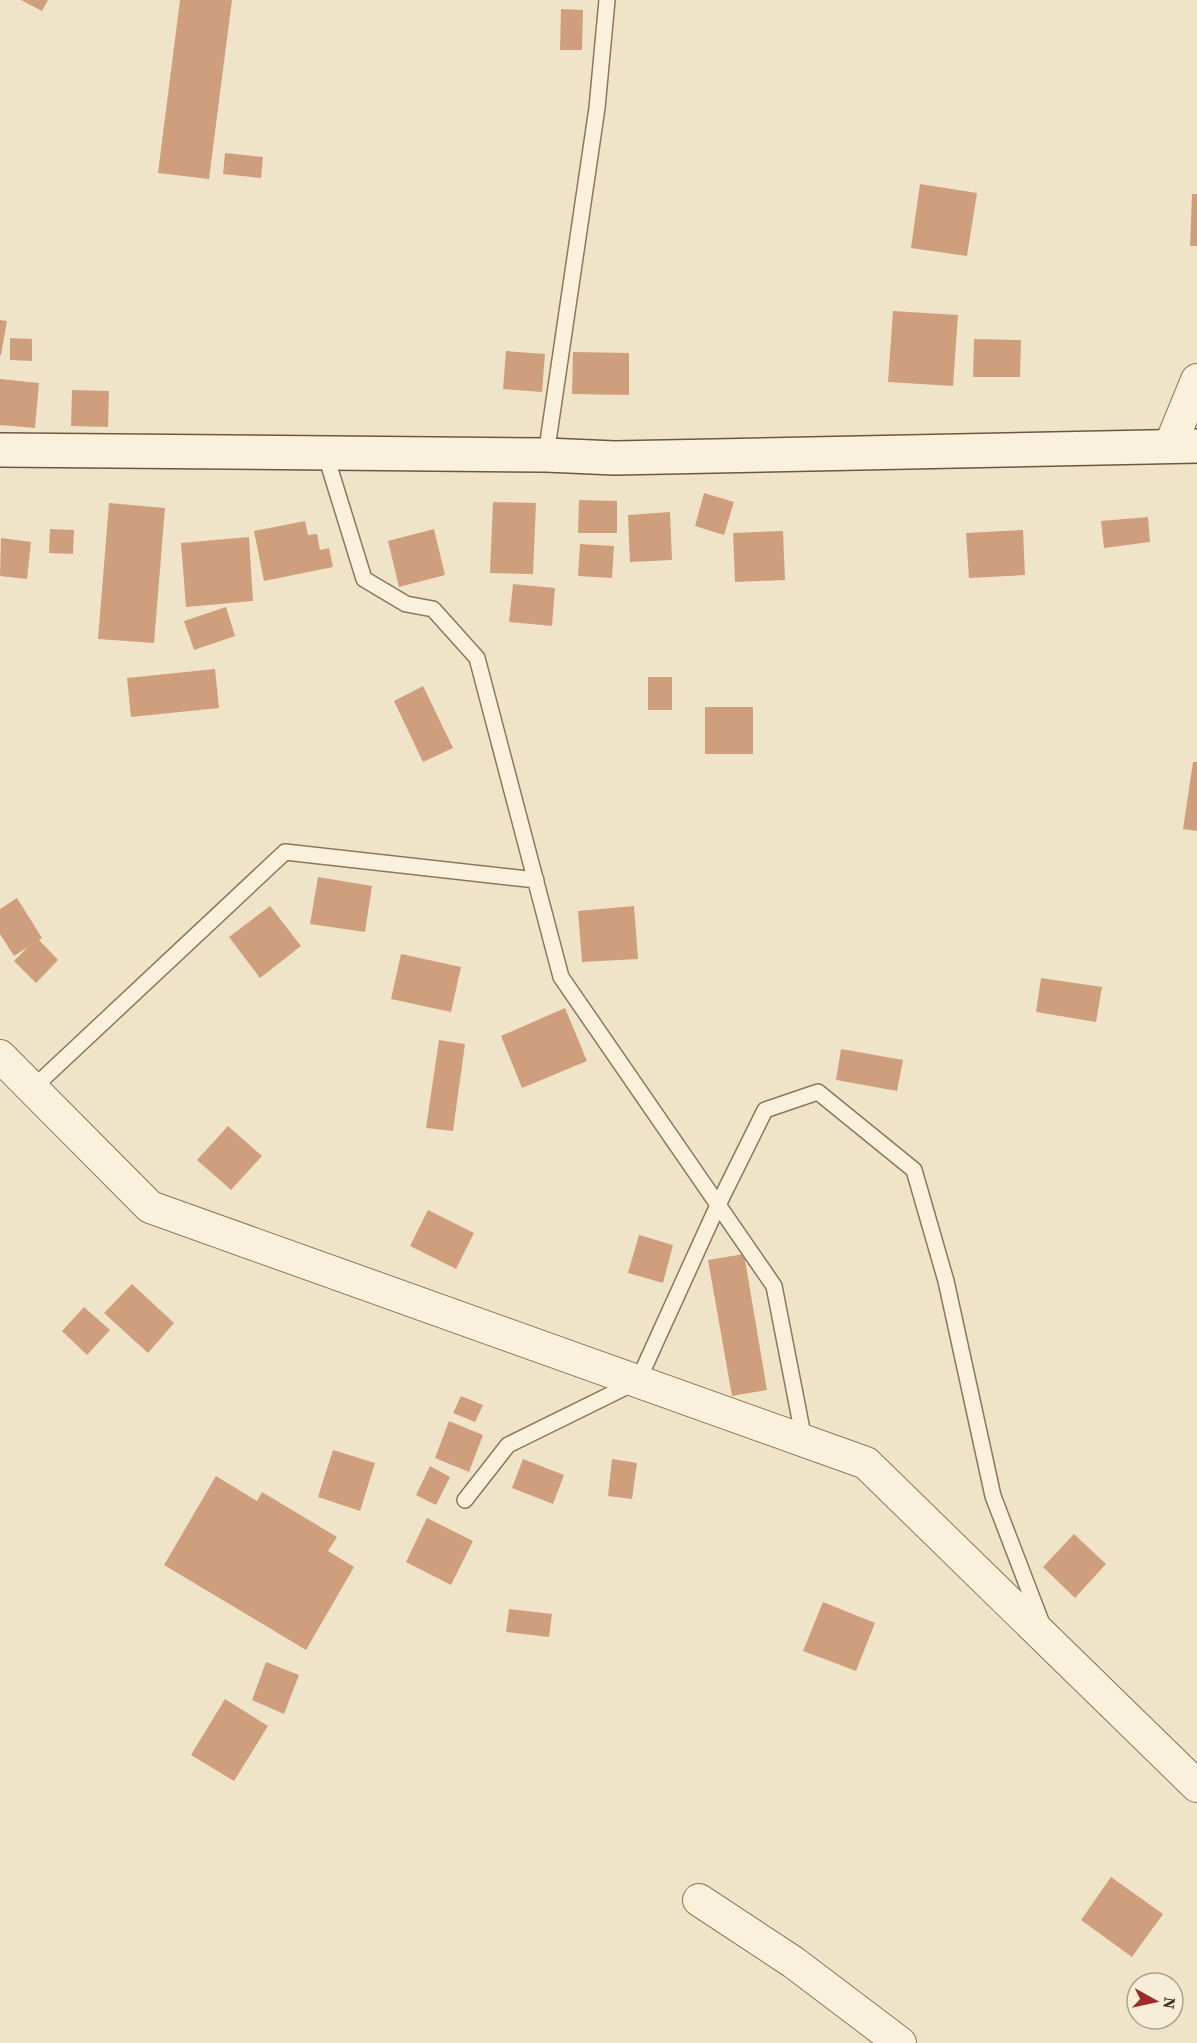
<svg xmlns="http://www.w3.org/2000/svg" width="1197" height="2043" font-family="'Source Serif 4',serif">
<rect width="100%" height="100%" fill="#f0e4c8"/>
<path fill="#cf9f7d" d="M21,0H48L42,11Z
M180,0H232L209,179L158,173Z
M561,9L583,10L582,50H560Z
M225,153L263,157L261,178L223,174Z
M920,184L977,193L967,256L911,248Z
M1192,194H1197V246H1190Z
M893,311L958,315L953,386L888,382Z
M0,320L7,321L1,355H0Z
M10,338L32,339V361L10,360Z
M974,339L1021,340L1020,377H973Z
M506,351L545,354L542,392L503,389Z
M573,352L629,353V395L572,394Z
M0,379L39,383L35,428L0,425Z
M72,390L109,391L108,427L71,426Z
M704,493L734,502L724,535L695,526Z
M579,500L617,501V533H578Z
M493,502L536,503L533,574L490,573Z
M109,503L165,508L154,643L98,639Z
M670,512L672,560L630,562L628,515Z
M1148,517L1150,542L1104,548L1101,521Z
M305,521L308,535L317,534L320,550L329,548L333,567L264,581L254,531Z
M50,529L74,530L73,554L49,553Z
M434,529L445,575L399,587L388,541Z
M1023,530L1025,575L969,578L966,533Z
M783,531L785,580L735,582L733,533Z
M249,537L253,601L186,607L181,543Z
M1,538L31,542L27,579L0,576Z
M580,544L614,546L612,578L578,576Z
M513,584L555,588L552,626L509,622Z
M226,607L235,636L194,650L184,621Z
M215,669L219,708L131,717L127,678Z
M648,677H672V710H648Z
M423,686L453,748L423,762L394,701Z
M705,707H753V754H705Z
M1193,762H1197V831L1183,829Z
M318,877L372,886L365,932L310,924Z
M17,898L42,938L39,940L58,960L36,983L14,961L28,947L14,956L0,934V909Z
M270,906L301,946L260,978L229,937Z
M634,906L638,959L582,962L578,911Z
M401,954L461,967L451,1012L391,999Z
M1041,978L1102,987L1096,1022L1036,1012Z
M565,1008L587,1061L522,1088L501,1036Z
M439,1040L465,1044L453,1131L426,1128Z
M841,1049L903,1060L897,1091L836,1080Z
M228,1126L262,1156L231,1190L197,1160Z
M428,1210L474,1233L456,1269L410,1246Z
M639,1235L673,1245L663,1283L628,1273Z
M744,1254L767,1390L732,1396L708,1260Z
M132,1284L174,1323L148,1353L104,1313Z
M84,1307L110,1330L87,1355L62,1331Z
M461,1396L483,1405L475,1422L453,1413Z
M449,1421L483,1435L469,1472L435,1458Z
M333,1450L375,1463L360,1511L318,1497Z
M523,1459L564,1475L553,1504L512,1488Z
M612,1459L637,1463L632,1499L608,1496Z
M430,1466L450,1477L436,1505L416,1495Z
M216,1476L257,1501L262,1492L337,1537L328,1551L354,1567L306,1650L164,1565Z
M427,1518L473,1541L451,1585L406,1562Z
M1074,1534L1106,1564L1075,1598L1043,1567Z
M823,1602L875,1623L856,1671L803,1651Z
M509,1609L552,1614L549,1637L506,1632Z
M266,1662L299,1675L284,1714L252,1700Z
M225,1699L268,1726L234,1781L191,1755Z
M1111,1877L1163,1914L1132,1957L1081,1920Z"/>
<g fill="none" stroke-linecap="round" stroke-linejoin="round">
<defs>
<path id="lane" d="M325,453L364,579L406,604L433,609L477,658L561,977L774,1286L804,1440
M546,455L597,108L607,0
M32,1089L285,852L536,880
M465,1500L508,1445L638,1381L718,1205L765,1110L818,1092L914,1170L946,1281L993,1496L1042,1624"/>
<path id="street" d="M1170,446L1197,380
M0,1056L150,1207L866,1463L1197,1786
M699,1900L793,1962L900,2043"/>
<path id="secondary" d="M0,450L546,455L615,458L1197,446"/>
</defs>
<use href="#lane" stroke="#8d765c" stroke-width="18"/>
<use href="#street" stroke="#8d765c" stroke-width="34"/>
<use href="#secondary" stroke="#6f573f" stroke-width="36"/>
<use href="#lane" stroke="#faf1dc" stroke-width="15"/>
<use href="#street" stroke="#faf1dc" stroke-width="32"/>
<use href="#secondary" stroke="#faf1dc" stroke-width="33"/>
</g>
<g transform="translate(1155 2001) rotate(98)"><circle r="28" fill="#f7eed8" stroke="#ada18e" stroke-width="1.5"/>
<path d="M0-4.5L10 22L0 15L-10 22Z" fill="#9e2a2b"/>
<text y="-9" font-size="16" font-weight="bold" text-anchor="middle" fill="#3d2e20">N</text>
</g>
</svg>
